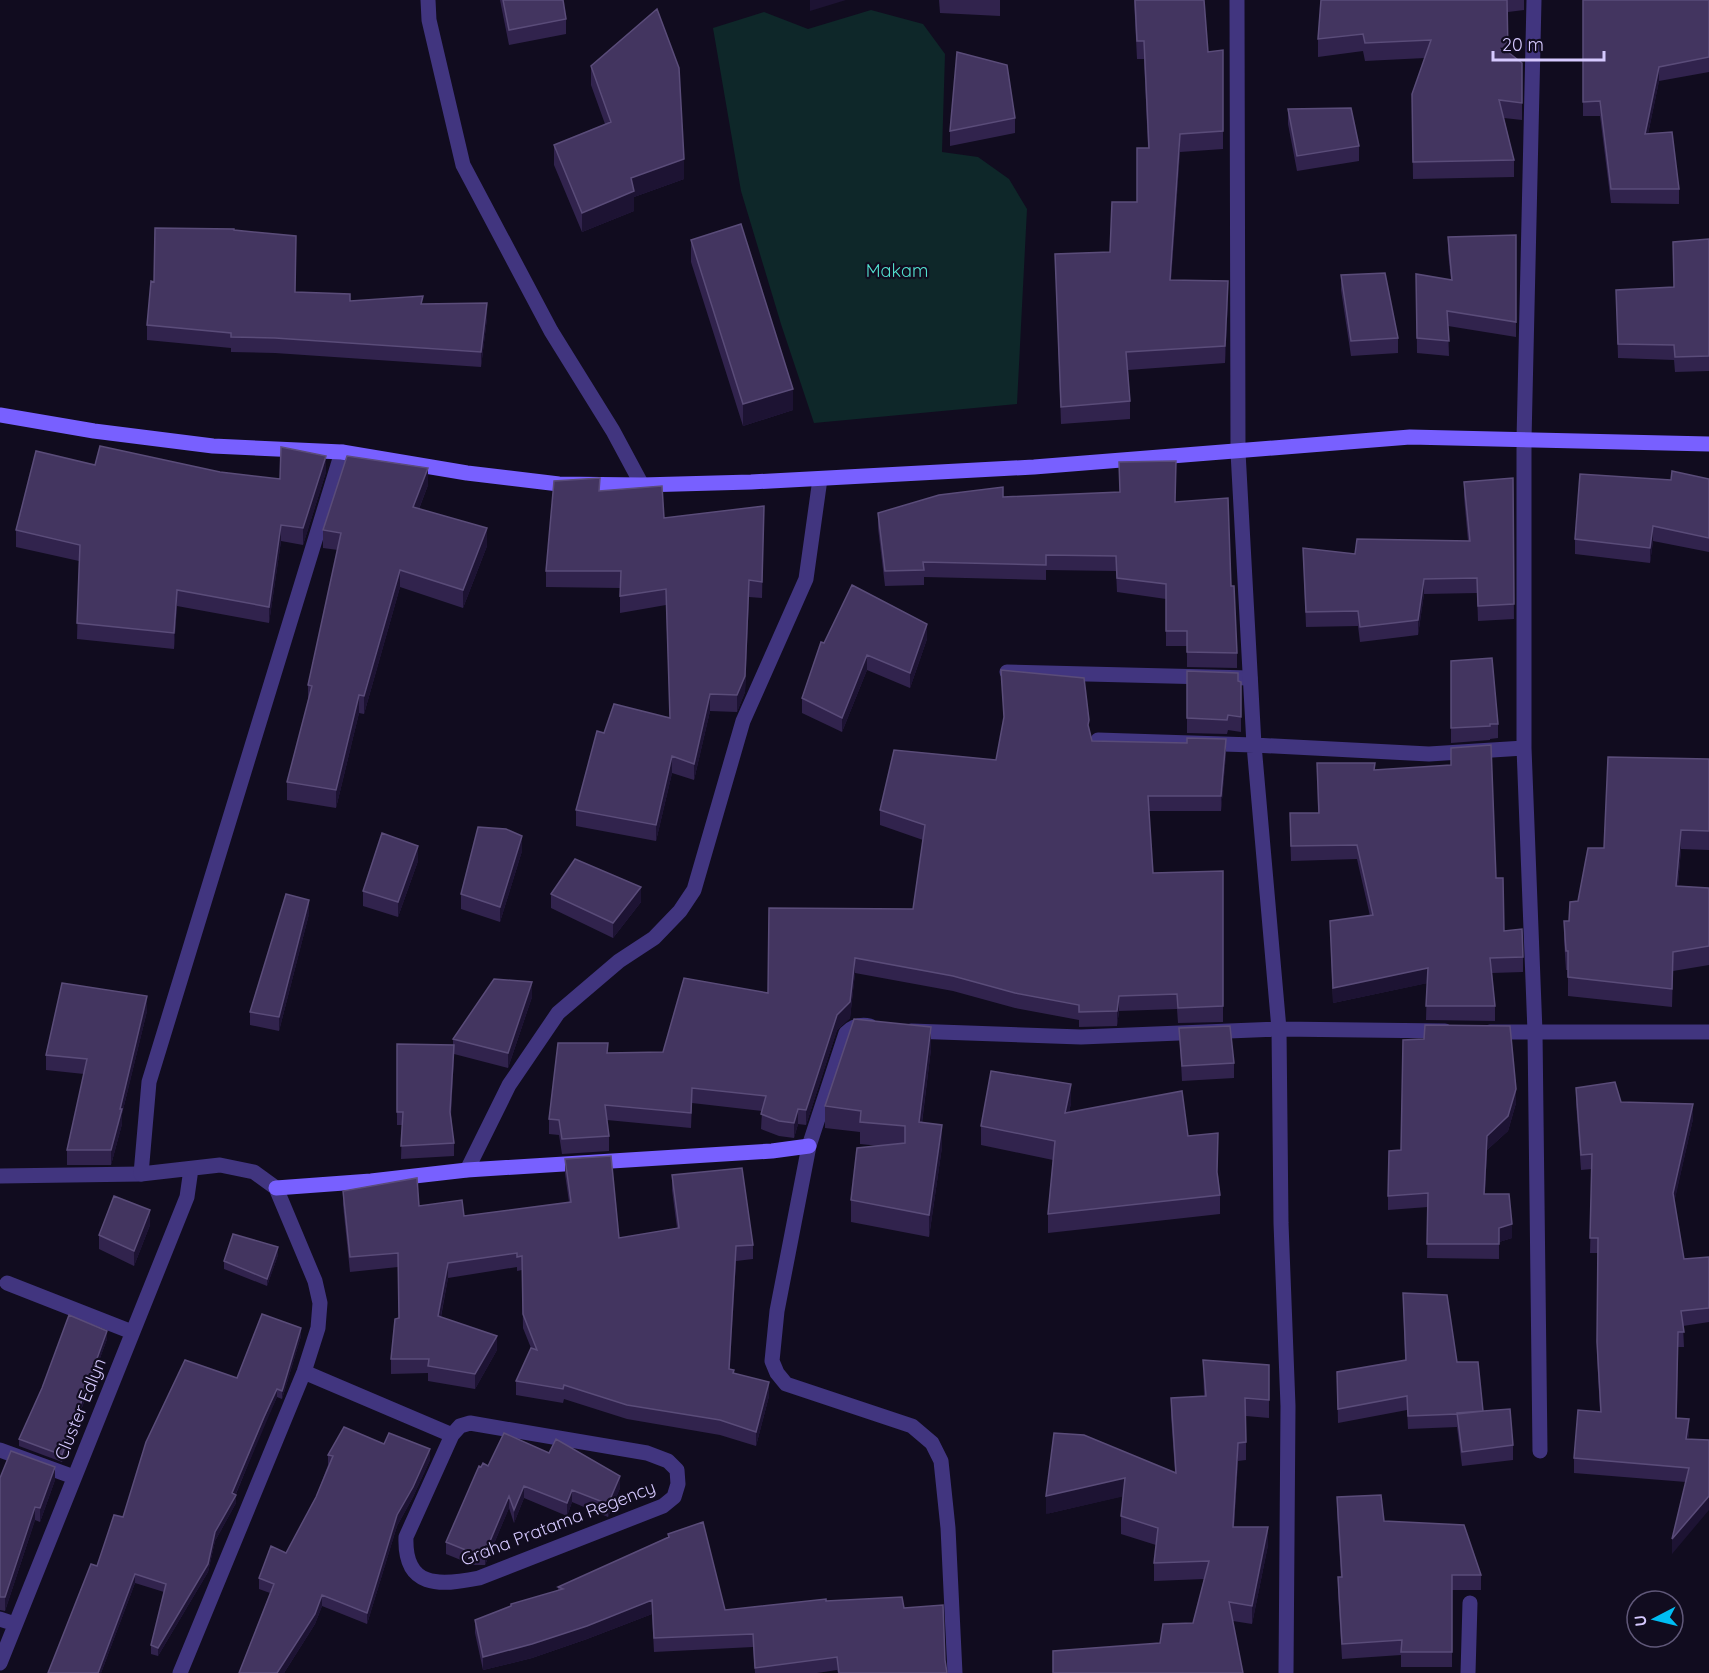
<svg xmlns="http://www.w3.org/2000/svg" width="1709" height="1673" font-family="Quicksand,sans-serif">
<rect width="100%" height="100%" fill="#110c1f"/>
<path fill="#0e2729" d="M871,10L923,24L945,54L942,152L978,157L1009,179L1027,209L1017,404L814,423L781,324L741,191L713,28L764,12L808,29Z"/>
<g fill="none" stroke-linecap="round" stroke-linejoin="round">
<path stroke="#41357f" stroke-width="15" d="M1007,672L1250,678
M0,1176L141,1174
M1468,1673L1470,1603"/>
<path stroke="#41357f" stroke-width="15" d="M428,0L429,20L463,165L551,331L613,431L642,485
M1237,0L1238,452L1254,745L1279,1029L1281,1223L1288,1406L1286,1673
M1534,0L1524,440V748L1535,1032L1540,1451
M1098,740L1254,745L1429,754L1524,748
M870,1026C860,1024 853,1026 846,1033L809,1146L777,1311L772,1361L777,1373L786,1384L912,1426L932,1443L941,1461L948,1528L955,1673
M911,1031L1081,1037L1279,1029L1445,1031
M1490,1032H1709
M467,1170L509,1085L558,1013L619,961L654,938L680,911L694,890L743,721L806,579L820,479
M7,1283L132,1332
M304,1372L452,1435
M470,1423L647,1453L668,1461L677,1470L678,1484L674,1497L663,1506L479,1578C439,1586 404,1588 406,1537L452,1435L460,1426Z
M0,1450L74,1477
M0,1619L15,1624
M0,1663L187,1197L191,1169
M180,1673L304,1372L318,1328L320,1303L315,1281L276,1188L254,1172L220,1165L141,1174L149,1082L342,452"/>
<path stroke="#7860ff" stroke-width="15" d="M0,415L94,431L213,446L342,452L467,473L559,484L642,485L751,482L1034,467L1410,437L1709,444
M276,1188L371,1181L467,1170L772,1151L809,1146"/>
</g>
<path fill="#31234d" d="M500,0H563L566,19V34L509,45Z
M939,0H1000V16L940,13Z
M1134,0H1204L1208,52L1223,50V149L1180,152L1171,280L1228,299L1225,363L1128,370L1130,401V419L1061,424L1055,254L1110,252L1137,202L1148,148L1144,59H1137Z
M1321,0H1524V10L1508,12V52L1522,63V120L1504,118L1514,160V177L1413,179L1412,111L1425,58L1365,61L1363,51L1318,57V39Z
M1583,0H1709V72L1659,81L1648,134L1679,189V204L1611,203L1600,116H1583Z
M591,66L684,179L634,197V211L582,232L554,165V145L605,124L591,85Z
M1288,109L1359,146V161L1297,171L1288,124Z
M1015,118V133L950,146V131Z
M234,230L295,292L350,301L423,304L487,318L481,367L275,353L231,352V348L147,340V325L154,282Z
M1516,235V337L1448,326L1449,356L1417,353L1416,274L1451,280L1448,252V237Z
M1709,239V371L1675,372L1674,360L1618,358L1616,290L1673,287Z
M691,240L793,410L743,426L691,262Z
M1341,275L1398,338V353L1351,356L1341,290Z
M220,472L280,479L326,472L303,545L281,541L269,623L177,606L174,649L77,639L79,561L16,547V530Z
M1513,478L1514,619L1478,621L1477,593L1424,594L1418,635L1360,642L1358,626L1306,627L1303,548L1355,554L1468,541L1464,497V482Z
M1709,479V552L1653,541L1650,563L1575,554V539L1671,480Z
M428,485L419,509L487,546L463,608L400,587L364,714L359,713L336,808L287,800V782L308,702V685L338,550L323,548V530Z
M600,491L664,518L764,506L762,598L749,597L745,692L737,712L710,711L694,780L672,773L656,841L576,826V810L604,733L670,718L666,605L620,613V588L546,587V571Z
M1003,497L1175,502L1231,586L1237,653V668L1187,667V646H1166V599L1117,592L1116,571L1046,570V580L924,577V585L885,586L878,528V513Z
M927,639L910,688L867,670L842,732L802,713V698L824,643Z
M1451,661L1498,724V738L1490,739V740L1451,743Z
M1001,670L1089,730L1092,741L1226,754L1221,811H1149L1153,873L1223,871V1022L1178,1023L1177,1009L1119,1011L1117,1026L1079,1027V1020L1015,1008L953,991L855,973L850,1018L837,1030L806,1125L798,1124L794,1138L779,1136L761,1129L762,1111L692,1103L691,1128L607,1120L609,1136V1151L562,1154L559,1135L549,1134V1119L608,1053L663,1052L768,993L913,909L923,840L880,825V810L996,760L1004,721Z
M1187,671L1241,717V732L1228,730L1227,734L1187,733Z
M1709,759V850L1681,849L1678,886L1709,888V965L1673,971L1672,1007L1568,996V970H1566L1564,940V921H1569L1578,901L1604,848Z
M1317,763L1375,770L1496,878L1504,931L1523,957V972L1492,973L1495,1006V1021L1426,1020L1427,983L1333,1003L1330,921L1370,916L1357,859L1291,861L1290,828L1318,813Z
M522,851L500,922L461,909V894Z
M418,861L398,917L363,906V891Z
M551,894L641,902L613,938L551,908Z
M309,914L279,1031L250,1025V1012Z
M532,997L508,1068L454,1054L451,1116L454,1143V1156L401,1159L402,1125H397V1044L453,1045V1039Z
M147,1011L122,1114V1124L111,1165H67V1150L84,1074L46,1070V1055Z
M1179,1028L1234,1063V1078L1182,1081Z
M931,1049L922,1123L942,1147L929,1237L851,1222V1200L880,1146L860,1144V1132L825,1128V1106Z
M1576,1088L1621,1102L1693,1119L1674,1202L1684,1259L1709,1257V1322L1683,1326L1684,1347H1678L1677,1418L1689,1434L1688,1439L1709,1440L1672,1554L1686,1482L1574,1473V1458L1600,1412L1597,1356L1598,1253H1590L1592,1169L1581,1170L1576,1103Z
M1071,1103L1069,1112L1188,1136L1218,1175L1220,1195V1214L1048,1233V1214L1053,1160L981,1145V1126Z
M1516,1103L1508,1131L1487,1150L1485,1194L1512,1238L1499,1242V1259L1427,1258L1428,1207L1388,1210V1196L1401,1150Z
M565,1159L619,1238L677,1228L672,1190V1175L753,1245V1259L736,1261L729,1369L734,1374L769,1396L756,1446L720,1435L627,1419L564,1399L563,1403L516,1395V1381L531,1348L523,1328L522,1270L517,1271V1267L448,1278L441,1317L497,1350L475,1389L428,1381V1373L391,1374V1359L399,1318L398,1267L350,1272L343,1205V1191L419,1206L464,1216L569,1202L565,1174Z
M150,1225L134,1266L99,1249V1235Z
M278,1255L267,1286L224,1269V1261Z
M1403,1293L1457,1362L1483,1411L1513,1445V1460L1462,1466L1457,1427L1408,1429L1407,1410L1338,1423L1337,1372L1405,1360Z
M301,1336L282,1399L277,1397L264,1425L236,1494V1503L215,1541L208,1572L158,1656L151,1654V1645L164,1592L135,1583L101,1673H48L97,1566L123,1517L237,1378Z
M107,1339L62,1462L19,1446V1439L42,1388Z
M1203,1360L1269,1365V1418L1246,1416V1460L1238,1461L1234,1527L1268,1545L1252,1624L1233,1621L1160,1643L1193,1623L1204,1579L1154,1581V1563L1156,1545L1121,1534V1516L1123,1496L1046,1514L1175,1472L1171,1416V1398L1204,1396Z
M384,1444L430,1460L413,1497L397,1526L367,1624L322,1606L315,1624L284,1673H239L270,1593L259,1589V1578L286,1553L316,1497L328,1465V1455Z
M488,1466L620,1488L608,1517L572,1502L567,1516L524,1498L514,1523L509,1508L485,1565H473L446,1554V1542L481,1467Z
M0,1478L55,1480L40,1522L35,1520L5,1611L0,1610Z
M1337,1497L1384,1521L1481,1575V1590H1452V1667H1401V1655L1342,1659L1338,1592V1577H1341L1337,1512Z
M668,1534L725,1610L826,1601L904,1608L945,1660L947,1673H838L837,1670L817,1673H755L753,1647L654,1652L652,1614L587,1639L532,1658L483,1670L475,1633V1620L558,1590V1587L668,1537Z"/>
<path fill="#1d1333" d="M810,0H846L810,11Z
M1659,67V81L1645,148V134Z
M1180,134V152L1170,298V280Z
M684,159V179L634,197V211L582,232V213L631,178Z
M1228,281V299L1225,363V346Z
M487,303V318L481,367V352Z
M793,389V410L743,426V404Z
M326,456V472L303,545V528Z
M428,468V485L413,524V507Z
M281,525V541L269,623V607Z
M1653,526V541L1650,563V548Z
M487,528V546L463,608V590Z
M400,570V587L364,714V696Z
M1424,579V594L1418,635V620Z
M749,580L745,692L737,712V695Z
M177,590V606L174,649V633Z
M927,624V639L910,688V673Z
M867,655V670L842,732V718Z
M710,694V711L694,780V764Z
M359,695V713L336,808V790Z
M1226,739V754L1221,811V796Z
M672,756V773L656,841V825Z
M1681,830V849L1676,905V886Z
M522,836V851L500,922V907Z
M418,846V861L398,917V902Z
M641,887V902L613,938V923Z
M309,900V914L279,1031V1017Z
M855,958V973L850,1018L837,1030L806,1125V1110Z
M1428,968V983L1333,1003V988Z
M532,982V997L508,1068V1053Z
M147,996V1011L122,1114V1124L111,1165V1150Z
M1119,996V1011L1117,1026V1011Z
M931,1027V1049L919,1144V1122Z
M454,1045V1058L450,1125V1112Z
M1071,1084V1103L1065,1132V1113Z
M1516,1089V1103L1508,1131L1487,1150L1484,1209L1487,1136Z
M1693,1104V1119L1673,1208V1193Z
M798,1109V1124L794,1138V1123Z
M942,1125V1147L929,1237V1215Z
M150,1210V1225L134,1266V1251Z
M1512,1224V1238L1499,1242V1259V1228Z
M736,1246V1261L729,1383V1369Z
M278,1247V1255L267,1286V1279Z
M448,1263V1278L438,1330V1316Z
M301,1328V1336L282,1399V1391Z
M107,1331V1339L62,1462V1455Z
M497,1336V1350L475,1389V1374Z
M769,1382V1396L756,1446V1432Z
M277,1389V1397L233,1500L236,1495V1503L215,1541L208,1572L158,1656V1648L215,1532L232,1493Z
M1689,1419V1434L1686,1454V1439Z
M1238,1443V1461L1233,1545V1527Z
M430,1449V1460L413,1497L397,1526L367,1624V1613L397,1515Z
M55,1467V1480L40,1522V1508Z
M620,1476V1488L608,1517V1504Z
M1125,1478V1496L1046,1514V1496Z
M524,1486V1498L514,1523V1510Z
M572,1490V1502L567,1516V1503Z
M509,1496V1508L485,1565V1553Z
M1709,1496V1510L1672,1554V1539Z
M35,1507V1520L5,1611V1597Z
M1268,1527V1545L1252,1624V1606Z
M135,1574V1583L101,1673H98Z
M322,1595V1606L315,1624L284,1673H277Z
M652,1600V1614L587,1639L532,1658L483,1670V1657Z"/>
<path fill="#433560" stroke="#5a4c79" stroke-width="1.5" d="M503,0H563L566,19L509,30Z
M1135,0H1204L1208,52L1223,50V131L1180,134L1170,280L1228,281L1225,346L1126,352L1130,401L1061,407L1055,254L1110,252L1112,202H1137V148H1149L1144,41H1137Z
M1321,0H1507L1508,52L1522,63V103L1499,100L1514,160L1413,162L1412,94L1431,40L1365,43L1363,34L1318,39Z
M1583,0H1709V57L1659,67L1645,134L1672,132L1679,189H1611L1600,101L1583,102Z
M657,9L679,68L684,159L631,178L634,191L582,213L554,145L611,122L591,66Z
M957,52L1007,65L1015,118L950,131Z
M1351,108L1359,146L1297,156L1288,109Z
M741,224L793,389L743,404L691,240Z
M155,228L234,229V230L296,236L295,292L350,294V301L423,296L421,304L487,303L481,352L275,338L231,337V333L147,325L151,281L154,282Z
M1516,235V322L1447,311L1449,341L1417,338L1416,274L1452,280L1448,237Z
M1709,239V356L1675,357L1674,345L1618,344L1616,290L1674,287L1673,242Z
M1385,273L1398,338L1351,341L1341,275Z
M100,446L220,472L280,479L281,447L326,456L303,528L281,525L269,607L177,590L174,633L77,623L80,545L16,530L36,451L95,465Z
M347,456L428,468L413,507L487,528L463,590L400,570L364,696L359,695L336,790L287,782L312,686L308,685L341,533L323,530Z
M1176,461L1175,502L1228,498L1231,586H1234L1237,653L1187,652V631H1166V584L1117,578L1116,556L1046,555V565L923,562L924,570L885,571L878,513L939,495L1003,487V497L1120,492L1119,462Z
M1672,471L1709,479V538L1653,526L1650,548L1575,539L1580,474L1671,480Z
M600,478L599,491L662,486L664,518L764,506L762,582L749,580L745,676L737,695L710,694L694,764L672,756L656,825L576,810L597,731L604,733L614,704L670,718L666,589L620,596L621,571H546L554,481Z
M1513,478L1514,604L1478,606L1477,578L1424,579L1418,620L1360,627L1358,611L1306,612L1303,548L1355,554L1357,539L1470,541L1464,482Z
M852,585L927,624L910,673L867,655L842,718L802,698L821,642L824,643Z
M1492,658L1498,724H1490V726L1451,728V661Z
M1001,670L1084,678L1089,720L1088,725L1092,741L1187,743V738L1226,739L1221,796H1148L1153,873L1223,871V1006L1178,1008L1177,994L1119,996L1117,1011L1079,1012V1005L1015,993L953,976L855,958L850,1002L837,1015L806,1110L798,1109L794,1123L779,1121L761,1114L766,1096L692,1088L691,1113L605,1105L609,1136L562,1139L559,1120L549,1119L558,1043H608L607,1053L663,1052L684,978L768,993L769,908L913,909L925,825L880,810L894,750L996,760L1004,717Z
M1187,671L1238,673V681L1241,682V717L1228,715L1227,720L1187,718Z
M1491,745L1496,878H1503L1504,931L1522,929L1523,957L1490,958L1495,1006H1426L1428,968L1333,988L1330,921L1373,915L1357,845L1291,846L1290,813H1319L1317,763H1375L1374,770L1451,765V748Z
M1608,757L1709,759V831L1681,830L1676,886L1709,888V946L1673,952L1672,989L1568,977V951H1566L1564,921H1569L1570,902L1578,901L1588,848H1604Z
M478,827L506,829L522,836L500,907L461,894Z
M382,833L418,846L398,902L363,891Z
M575,859L641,887L613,923L551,894Z
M286,894L309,900L279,1017L250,1012Z
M494,979L532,982L508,1053L453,1039Z
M62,983L147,996L120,1109H122L111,1150H67L87,1059L46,1055Z
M854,1019L931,1027L919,1122L942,1125L929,1215L851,1200L857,1148L905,1143V1126L860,1122L861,1111L825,1106Z
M1425,1025L1510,1026L1516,1089L1508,1116L1487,1136L1484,1194H1509L1512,1224L1499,1228V1244H1427L1428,1193L1388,1196L1389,1151L1401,1150L1403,1040L1424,1039Z
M1230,1026L1234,1063L1182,1066L1179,1028Z
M397,1044L454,1045L450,1112L454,1143L401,1146L403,1112H397Z
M991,1071L1071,1084L1065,1113L1182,1091L1188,1136L1218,1133L1217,1172L1220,1195L1048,1214L1055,1141L981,1126Z
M1615,1082L1621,1102L1693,1104L1673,1193L1684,1259L1709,1257V1308L1681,1311L1684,1332H1678L1676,1418L1689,1419L1686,1439L1709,1440V1496L1672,1539L1689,1468L1574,1458L1578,1410L1601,1412L1597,1342L1598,1238H1590L1592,1154L1581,1155L1576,1088Z
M611,1156L619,1238L679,1228L672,1175L742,1168L753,1245L736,1246L729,1369L734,1370L733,1373L769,1382L756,1432L720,1420L627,1405L564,1385L563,1389L516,1381L531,1348L537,1350L523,1314L522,1256L517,1257V1253L448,1263L438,1316L497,1336L475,1374L428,1366L429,1359H391L395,1319L399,1318L398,1253L350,1257L343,1191L417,1178L419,1206L462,1200L464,1216L571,1202L565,1159Z
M114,1196L150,1210L134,1251L99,1235Z
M233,1234L278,1247L267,1279L224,1261Z
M1403,1293L1447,1295L1457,1362H1478L1483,1411L1457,1414L1408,1416L1407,1396L1338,1409L1337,1372L1406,1360Z
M262,1314L301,1328L283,1388L282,1391L277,1389L264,1417L232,1493L236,1495L215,1532L208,1564L158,1648L151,1645L166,1584L135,1574L98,1673H48L91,1564L97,1566L114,1515L123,1517L146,1442L185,1360L237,1378Z
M69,1315L107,1331L62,1455L19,1439L42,1388Z
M1203,1360L1269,1365V1400L1245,1398L1246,1442L1238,1443L1233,1527H1268L1252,1606L1229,1602L1243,1673H1053V1651L1160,1643L1163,1624L1193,1623L1209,1561L1154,1563L1158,1528L1121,1516L1125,1478L1046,1496L1054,1433L1084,1435L1176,1473L1171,1398L1206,1396Z
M1510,1409L1513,1445L1462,1452L1457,1413Z
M344,1427L384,1444L389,1433L430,1449L413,1487L397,1515L367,1613L322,1595L315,1614L277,1673H239L274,1584L259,1578L271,1546L286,1553L316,1497L333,1456L328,1455Z
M504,1433L549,1453L556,1439L620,1476L608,1504L572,1490L567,1503L524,1486L514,1510L509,1496L485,1553H473L446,1542L479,1466L481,1467L483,1463L488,1466Z
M11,1451L55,1467L40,1508L35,1507L5,1597H0V1478Z
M1381,1495L1384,1521L1464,1525L1481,1575H1452V1652H1401L1402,1640L1342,1644L1338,1577H1342L1337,1497Z
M703,1522L725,1610L826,1599V1601L902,1597L904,1608L943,1605L945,1660L947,1673H839L837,1657L755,1668L753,1634L654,1638L652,1600L587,1626L532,1644L483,1657L475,1620L511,1606V1604L563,1589L558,1587L669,1537L668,1534Z"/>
<g text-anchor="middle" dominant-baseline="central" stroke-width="4.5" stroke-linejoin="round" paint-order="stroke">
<g font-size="18" fill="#53e2d0" stroke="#110c1f">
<text x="897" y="270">Makam</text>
</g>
<g font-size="18" fill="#d6c9ff" stroke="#110c1f">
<text transform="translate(80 1409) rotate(-68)">Cluster Edlyn</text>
<text transform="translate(558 1523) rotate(-21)">Graha Pratama Regency</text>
</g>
</g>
<g transform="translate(1655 1619) rotate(263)"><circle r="28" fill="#110c1f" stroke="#605879" stroke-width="1.5"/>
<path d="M0-4.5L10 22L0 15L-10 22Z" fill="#00bef4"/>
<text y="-9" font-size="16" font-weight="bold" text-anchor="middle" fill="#d6c9ff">U</text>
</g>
<path d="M1493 51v9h111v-9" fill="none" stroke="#d6c9ff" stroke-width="3"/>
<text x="1502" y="51" font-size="18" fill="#d6c9ff" stroke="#110c1f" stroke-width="4.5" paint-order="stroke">20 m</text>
</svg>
